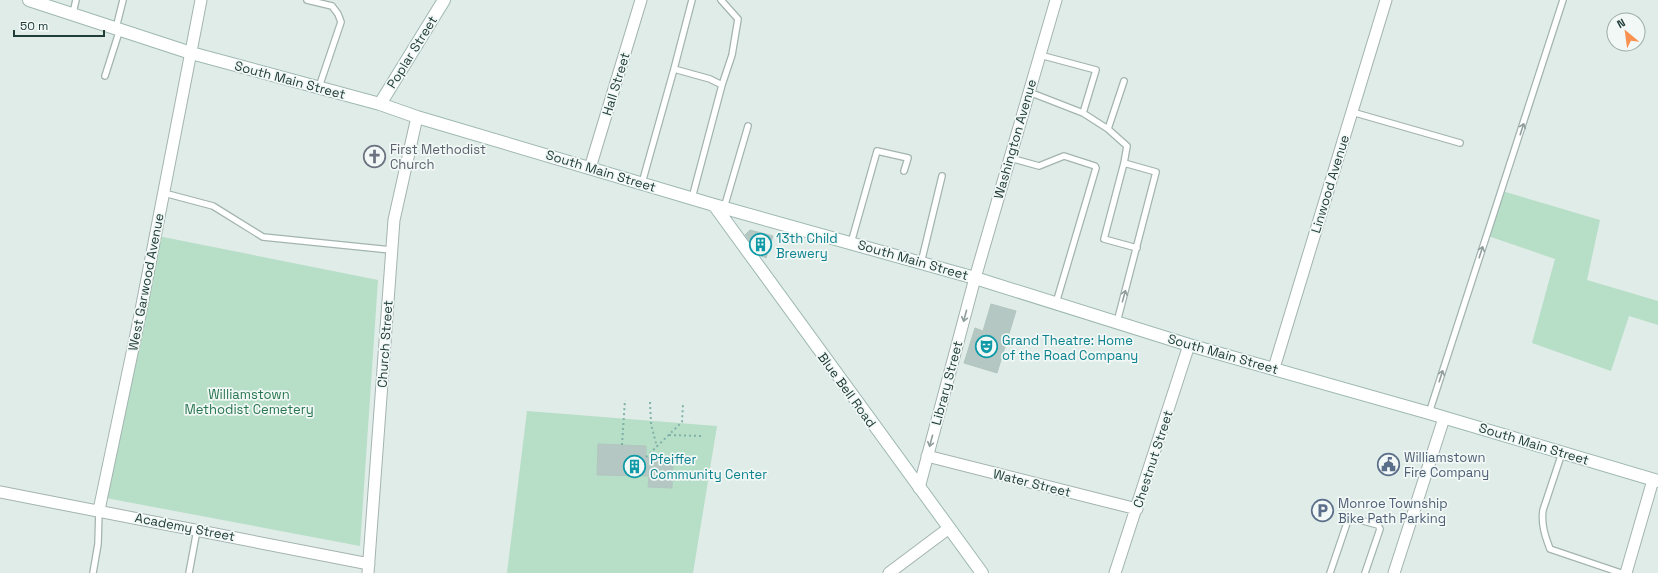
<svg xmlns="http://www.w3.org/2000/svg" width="1658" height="573" font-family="'Space Grotesk',sans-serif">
<rect width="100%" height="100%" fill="#e0ece8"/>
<path fill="#b7dec7" d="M1502,191L1600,220L1587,280L1658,301V325L1629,316L1611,371L1532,343L1555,259L1488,236Z
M158,236L378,280L360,546L106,498Z
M527,411L717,426L693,573H507Z"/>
<path fill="#b5c7c2" stroke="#b2c6c0" d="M750,230L773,236L766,258L760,255L745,235Z
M991,304L1016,311L997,373L964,363L975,328L983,331Z
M598,444L646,446V457L673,458L672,488L648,487L649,476L597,475Z"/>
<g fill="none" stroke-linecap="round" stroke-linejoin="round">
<defs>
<path id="lane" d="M307,0L332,6L338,14L341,22L319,87
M721,0L738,19L732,55L722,85
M73,13L76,0
M116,28L123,0
M1040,55L1096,70L1083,113L1108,129
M674,69L692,0
M105,76L120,29
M1029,92L1083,113
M1352,112L1460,143
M1010,158L1039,166L1064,156L1095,166L1096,168L1056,303
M1124,163L1127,146L1108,129L1124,81
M642,183L674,69L710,79L722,85L692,198
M164,193L213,206L263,237L391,250
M724,208L748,126
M851,243L877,151L908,158L904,171
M921,263L942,176
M1117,322L1156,172L1124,163L1104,239L1137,248
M1429,413L1563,0
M1562,453L1543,510C1541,524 1545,536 1550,549L1621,573
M93,573L98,544L99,510
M189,573L197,530
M1330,573L1348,520L1352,518L1378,525L1380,529L1365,573"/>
<path id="street" d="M590,168L641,0
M1274,368L1386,0
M927,456L1137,509
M919,488L975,278L1056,0
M0,492L369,564
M99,510L140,315L201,0
M368,573L394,220L417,117
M889,573L949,528
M1115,573L1189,345
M1394,573L1444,418
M1626,573L1653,480"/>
<path id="secondary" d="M29,0L191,53L380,104L417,117L714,205L975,278L1189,345L1429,413L1658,481
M380,104L444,0
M714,205L982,573"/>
</defs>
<use href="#lane" stroke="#a3b4b0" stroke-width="8"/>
<use href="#street" stroke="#a3b4b0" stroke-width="13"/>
<use href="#secondary" stroke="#9eb8b2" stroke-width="14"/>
<path stroke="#7fb1a8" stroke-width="2" stroke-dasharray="2 3" stroke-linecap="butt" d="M650,402L651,424L657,447
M669,435L701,436
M622,445L625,400
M646,457L682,422L683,404"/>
<use href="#lane" stroke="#fff" stroke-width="5.5"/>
<use href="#street" stroke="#fff" stroke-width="11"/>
<use href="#secondary" stroke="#fff" stroke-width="12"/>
</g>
<defs><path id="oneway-shaft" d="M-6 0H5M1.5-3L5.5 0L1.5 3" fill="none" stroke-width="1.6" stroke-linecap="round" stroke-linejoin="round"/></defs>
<g stroke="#909e9c">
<use href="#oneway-shaft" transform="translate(1522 129) rotate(-72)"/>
<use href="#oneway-shaft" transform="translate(1481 252) rotate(-72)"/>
<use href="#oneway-shaft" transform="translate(1124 296) rotate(-74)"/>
<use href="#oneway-shaft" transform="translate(965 316) rotate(105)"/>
<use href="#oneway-shaft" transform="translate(1441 376) rotate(-72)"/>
<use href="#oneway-shaft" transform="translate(931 441) rotate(105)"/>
</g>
<defs>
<symbol id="church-ring" viewBox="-11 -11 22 22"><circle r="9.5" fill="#f1f8f5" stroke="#6b7280" stroke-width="1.5"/><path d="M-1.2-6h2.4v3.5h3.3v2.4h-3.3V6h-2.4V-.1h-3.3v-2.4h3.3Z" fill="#6b7280"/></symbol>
<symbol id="building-ring" viewBox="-11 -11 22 22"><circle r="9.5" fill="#f1f8f5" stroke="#0f9aa8" stroke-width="1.5"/><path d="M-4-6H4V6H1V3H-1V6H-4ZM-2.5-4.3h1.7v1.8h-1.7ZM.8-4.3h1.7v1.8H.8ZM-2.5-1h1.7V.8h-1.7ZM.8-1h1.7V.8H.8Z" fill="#0f9aa8"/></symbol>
<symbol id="theatre-ring" viewBox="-11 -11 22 22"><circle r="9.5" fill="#f1f8f5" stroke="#0f9aa8" stroke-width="1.5"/><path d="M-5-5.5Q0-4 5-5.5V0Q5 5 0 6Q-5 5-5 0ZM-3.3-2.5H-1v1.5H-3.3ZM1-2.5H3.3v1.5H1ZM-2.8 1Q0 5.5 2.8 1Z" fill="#0f9aa8"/></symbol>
<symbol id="civic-ring" viewBox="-11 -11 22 22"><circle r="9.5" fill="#f1f8f5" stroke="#5c6f8a" stroke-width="1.5"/><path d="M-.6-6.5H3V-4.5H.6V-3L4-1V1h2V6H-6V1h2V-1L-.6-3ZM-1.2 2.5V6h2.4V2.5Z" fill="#5c6f8a"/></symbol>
<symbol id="parking-ring" viewBox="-11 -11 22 22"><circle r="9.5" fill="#f1f8f5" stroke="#5c6f8a" stroke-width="1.5"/><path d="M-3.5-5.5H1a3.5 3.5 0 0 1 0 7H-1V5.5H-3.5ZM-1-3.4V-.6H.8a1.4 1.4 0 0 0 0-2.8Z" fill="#5c6f8a"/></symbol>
</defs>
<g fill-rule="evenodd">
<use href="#church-ring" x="362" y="144" width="25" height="25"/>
<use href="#building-ring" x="748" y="232" width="25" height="25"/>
<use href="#theatre-ring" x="974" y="334" width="25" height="25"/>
<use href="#civic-ring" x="1376" y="452" width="25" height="25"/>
<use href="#building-ring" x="622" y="454" width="25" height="25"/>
<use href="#parking-ring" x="1310" y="498" width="25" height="25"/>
</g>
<g text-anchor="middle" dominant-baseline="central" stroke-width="3.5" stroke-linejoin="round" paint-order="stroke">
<g font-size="13" fill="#203d39" stroke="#f1f8f5">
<text transform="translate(412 52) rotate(-58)">Poplar Street</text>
<text transform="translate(290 80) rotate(15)">South Main Street</text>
<text transform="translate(616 84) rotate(-73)">Hall Street</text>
<text transform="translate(1015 139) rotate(-74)">Washington Avenue</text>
<text transform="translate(601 171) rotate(17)">South Main Street</text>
<text transform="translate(1330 184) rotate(-73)">Linwood Avenue</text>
<text transform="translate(913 260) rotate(16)">South Main Street</text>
<text transform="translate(146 282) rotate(-79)">West Garwood Avenue</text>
<text transform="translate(385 344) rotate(-86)">Church Street</text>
<text transform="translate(1223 354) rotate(16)">South Main Street</text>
<text transform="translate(947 383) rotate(-75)">Library Street</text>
<text transform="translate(847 390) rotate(54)">Blue Bell Road</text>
<text transform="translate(1534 444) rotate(17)">South Main Street</text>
<text transform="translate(1153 459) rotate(-72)">Chestnut Street</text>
<text transform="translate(1032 483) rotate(14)">Water Street</text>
<text transform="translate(185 527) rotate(11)">Academy Street</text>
</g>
<g font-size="13" fill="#5b616d" stroke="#f1f8f5" text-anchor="start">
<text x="390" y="149">First Methodist<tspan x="390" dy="15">Church</tspan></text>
</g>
<g font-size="13" fill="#0d838f" stroke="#f1f8f5" text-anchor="start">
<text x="776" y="238">13th Child<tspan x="776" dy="15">Brewery</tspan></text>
<text x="1002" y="340">Grand Theatre: Home<tspan x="1002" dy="15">of the Road Company</tspan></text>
<text x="650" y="459">Pfeiffer<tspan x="650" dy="15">Community Center</tspan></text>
</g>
<g font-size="13" fill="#287651" stroke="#f1f8f5">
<text x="249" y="394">Williamstown<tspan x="249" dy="15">Methodist Cemetery</tspan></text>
</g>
<g font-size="13" fill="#4e5e75" stroke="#f1f8f5" text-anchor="start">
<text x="1404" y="457">Williamstown<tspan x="1404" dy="15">Fire Company</tspan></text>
<text x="1338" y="503">Monroe Township<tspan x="1338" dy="15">Bike Path Parking</tspan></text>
</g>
</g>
<g transform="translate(1626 32) rotate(331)"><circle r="19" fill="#f1f8f5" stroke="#9dadaa"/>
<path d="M0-3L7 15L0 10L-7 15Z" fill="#f99151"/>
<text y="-6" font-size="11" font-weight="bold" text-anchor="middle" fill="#203d39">N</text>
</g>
<path d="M14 30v6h90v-6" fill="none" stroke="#203d39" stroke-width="2"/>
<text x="20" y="30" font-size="12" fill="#203d39" stroke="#f1f8f5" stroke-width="3" paint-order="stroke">50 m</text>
</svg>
